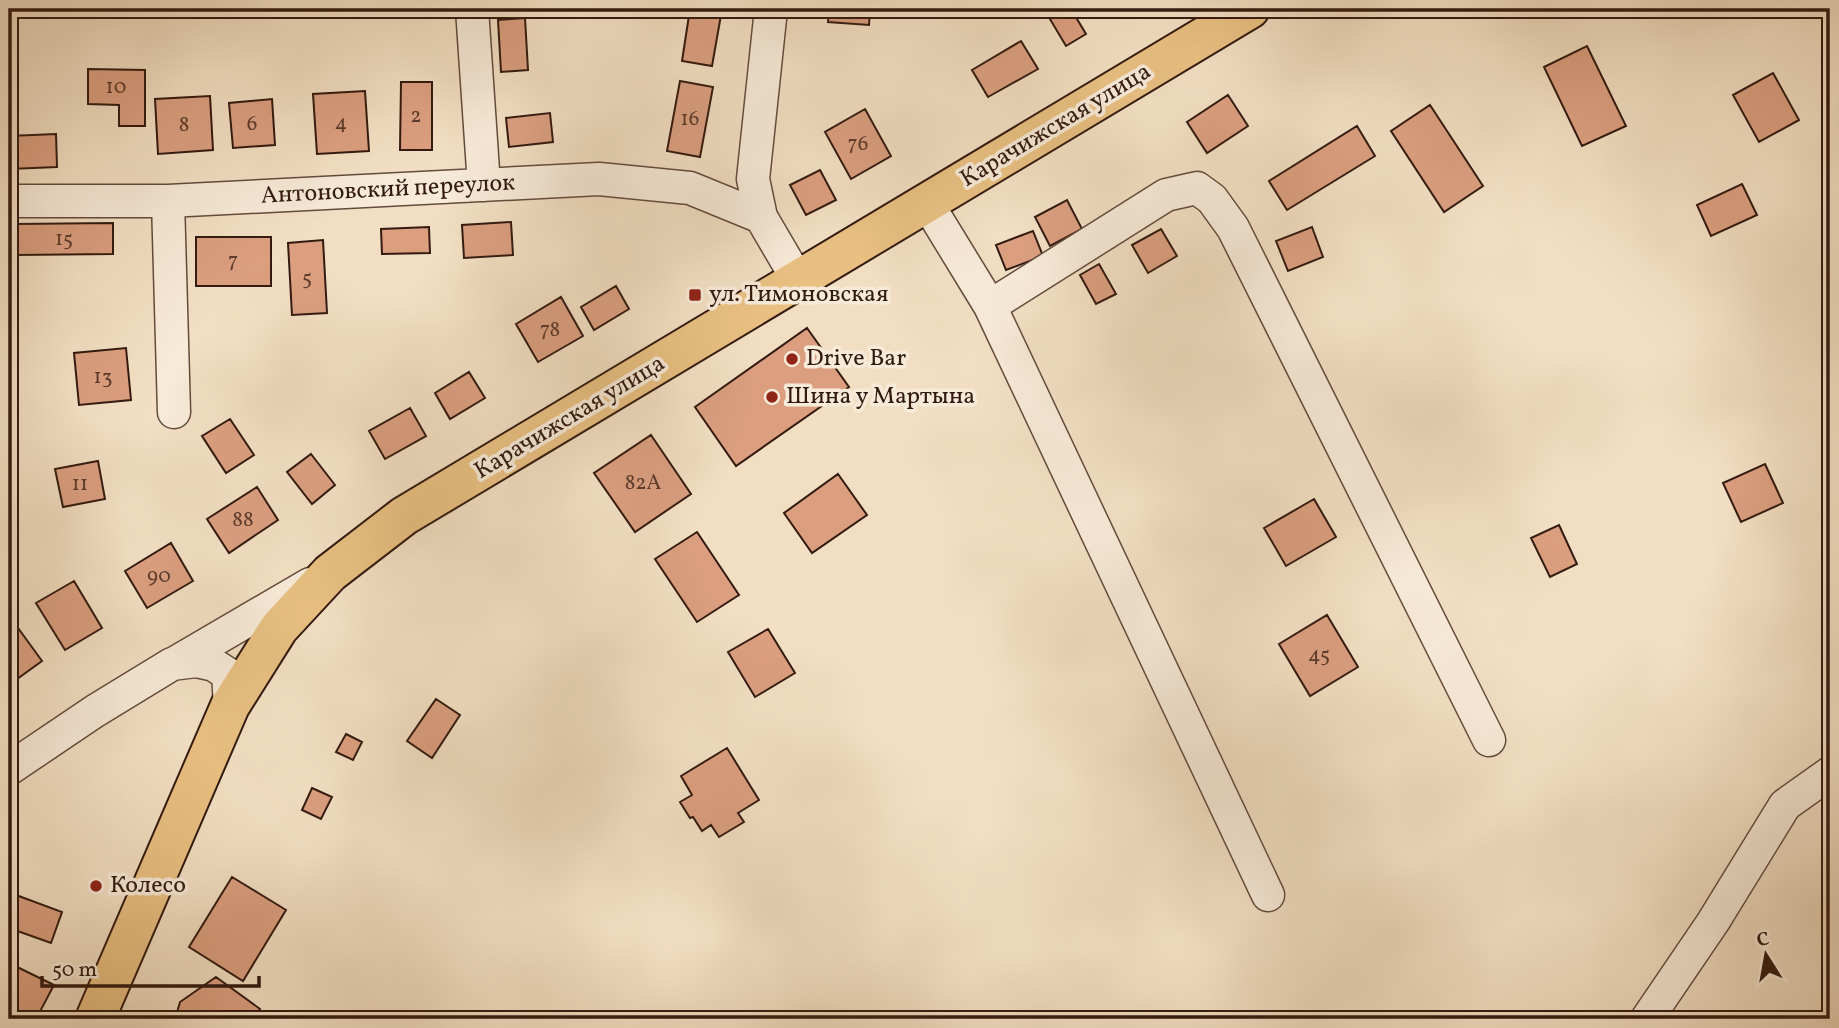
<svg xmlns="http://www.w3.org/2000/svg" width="1839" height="1028" font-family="Vollkorn,serif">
<rect width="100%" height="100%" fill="#f2dfc3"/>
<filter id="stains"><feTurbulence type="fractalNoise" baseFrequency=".00286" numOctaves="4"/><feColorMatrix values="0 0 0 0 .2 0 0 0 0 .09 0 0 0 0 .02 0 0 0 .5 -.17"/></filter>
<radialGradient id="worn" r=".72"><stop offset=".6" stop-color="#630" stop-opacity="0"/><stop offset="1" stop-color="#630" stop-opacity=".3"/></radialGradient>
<path fill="#db9f80" stroke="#331a10" stroke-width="2" d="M402,9H433V18L402,17Z
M690,9L721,15L712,66L682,61Z
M829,9H870L869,25L828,22Z
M1044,9H1071L1086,34L1066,46Z
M525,18L528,70L501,72L498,20Z
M1021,41L1038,69L988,97L972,70Z
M1587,46L1626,126L1582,146L1544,67Z
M88,69L145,70V126H119V105L88,104Z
M1773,73L1799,120L1759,142L1733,95Z
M680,81L713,87L700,157L667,151Z
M401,82H432V150H400Z
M365,91L369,151L317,154L313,94Z
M1228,95L1248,126L1207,153L1187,122Z
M210,96L213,150L158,154L155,99Z
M272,99L275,145L233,148L229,103Z
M1430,105L1483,186L1444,212L1391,131Z
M865,109L891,156L851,179L825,132Z
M550,113L553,142L509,147L506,118Z
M1357,126L1375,156L1287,210L1269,181Z
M56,134L57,167L9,169V136Z
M820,170L836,200L806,215L790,185Z
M1742,184L1757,215L1711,236L1697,205Z
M1067,200L1082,229L1050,246L1035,217Z
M511,222L513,255L464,258L462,225Z
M113,223V254L16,255L15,224Z
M429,227L430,253L382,254L381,229Z
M1312,227L1323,257L1288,271L1276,241Z
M1161,229L1177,256L1148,273L1132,245Z
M1033,231L1043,256L1006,270L996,245Z
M196,237H271V286H196Z
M323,240L327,313L292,315L288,243Z
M1099,264L1116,294L1096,304L1080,275Z
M616,286L629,309L594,330L581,307Z
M561,297L583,336L538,362L516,324Z
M807,328L849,387L736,466L695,407Z
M126,348L131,400L79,405L74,353Z
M469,372L485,398L450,419L435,393Z
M410,408L426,436L385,459L369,431Z
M230,419L254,455L226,473L202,436Z
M651,435L691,494L635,532L594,473Z
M311,454L335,485L312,504L287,472Z
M98,461L105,499L63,507L55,469Z
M1765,464L1783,503L1741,522L1723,483Z
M838,474L867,515L812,553L784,513Z
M257,487L278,520L229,553L207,519Z
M1314,499L1336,537L1286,566L1264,528Z
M1559,525L1577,564L1550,577L1531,538Z
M697,532L739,595L697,622L655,559Z
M171,543L193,581L147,608L125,571Z
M74,581L102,628L65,650L36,603Z
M1327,615L1358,667L1310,696L1279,644Z
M13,621L42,661L17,679L9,667V625Z
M768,629L795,673L755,697L728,652Z
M436,699L460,715L432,758L407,741Z
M346,734L362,742L353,760L336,752Z
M727,748L759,800L738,813L744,822L719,837L711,825L702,831L693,817L690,818L680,802L692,795L681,776Z
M312,788L332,797L321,819L302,810Z
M232,877L286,910L243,981L189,947Z
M16,895L62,912L51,943L9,928V916Z
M9,963L54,985L36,1019H9Z
M216,977L260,1009L253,1019H175L180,1002Z"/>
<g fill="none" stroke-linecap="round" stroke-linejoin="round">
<defs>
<path id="minor" d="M472,9L484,185
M771,9L753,179L761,217L799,282
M9,201H168L599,179L690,188L761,217
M168,201L174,412
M927,203L990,306L1268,895
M990,306L1166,195L1197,188L1212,199L1233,228L1489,740
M173,664L310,584
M9,769L95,711L172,664L196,661L214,665L228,674L230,706
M1647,1019L1713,922L1785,805L1830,773"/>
<path id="major" d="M95,1019L230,706L279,628L330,573L404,516L1250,9"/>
</defs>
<use href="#minor" stroke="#634b3d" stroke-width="35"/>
<use href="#major" stroke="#331a10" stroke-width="42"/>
<use href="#minor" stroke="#f7ead8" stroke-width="32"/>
<use href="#major" stroke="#e9c082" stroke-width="38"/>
</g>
<g fill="#8f2418" stroke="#f7ead8" stroke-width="2.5">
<rect x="688" y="288" width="14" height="14" rx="3.5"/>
<circle cx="792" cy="359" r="7"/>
<circle cx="772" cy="397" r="7"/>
<circle cx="96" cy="886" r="7"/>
</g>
<g text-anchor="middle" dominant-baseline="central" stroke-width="7" stroke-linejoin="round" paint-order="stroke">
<g font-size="21" fill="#5d3b2c">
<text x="116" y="87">10</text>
<text x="416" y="116">2</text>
<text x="690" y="119">16</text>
<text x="341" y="123">4</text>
<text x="252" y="124">6</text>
<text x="184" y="125">8</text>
<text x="858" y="144">76</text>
<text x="64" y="239">15</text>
<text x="233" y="261">7</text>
<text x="307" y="278">5</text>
<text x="550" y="330">78</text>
<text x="103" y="377">13</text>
<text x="643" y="483">82А</text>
<text x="80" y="484">11</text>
<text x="243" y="520">88</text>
<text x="159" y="576">90</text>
<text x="1319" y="655">45</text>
</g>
<g font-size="24" fill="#331a10" stroke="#f7ead8">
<text transform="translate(1056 126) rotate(-31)">Карачижская улица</text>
<text transform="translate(388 190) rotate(-3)">Антоновский переулок</text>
<text transform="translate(570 418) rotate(-31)">Карачижская улица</text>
</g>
<g font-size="24" fill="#331a10" stroke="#f7ead8" text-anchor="start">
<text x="709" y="295">ул. Тимоновская</text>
<text x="806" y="359">Drive Bar</text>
<text x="786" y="397">Шина у Мартына</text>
<text x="110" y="886">Колесо</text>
</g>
</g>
<rect width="1839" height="1028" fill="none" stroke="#f2dfc3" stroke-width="35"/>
<rect x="10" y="10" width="1818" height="1007" fill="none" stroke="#331a10" stroke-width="3.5"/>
<rect x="18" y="18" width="1804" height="993" fill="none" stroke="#331a10" stroke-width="2"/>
<g transform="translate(1766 955) rotate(349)" stroke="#f7ead8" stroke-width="5" paint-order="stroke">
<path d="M0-5L12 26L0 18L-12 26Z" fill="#331a10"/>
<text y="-10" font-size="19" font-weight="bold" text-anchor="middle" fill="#331a10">С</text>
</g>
<path d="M42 976v10h217v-10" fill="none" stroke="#331a10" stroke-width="3.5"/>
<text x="52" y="976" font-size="21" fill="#331a10" stroke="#f7ead8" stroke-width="5" paint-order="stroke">50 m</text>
<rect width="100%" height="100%" filter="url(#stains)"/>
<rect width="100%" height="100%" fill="url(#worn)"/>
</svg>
